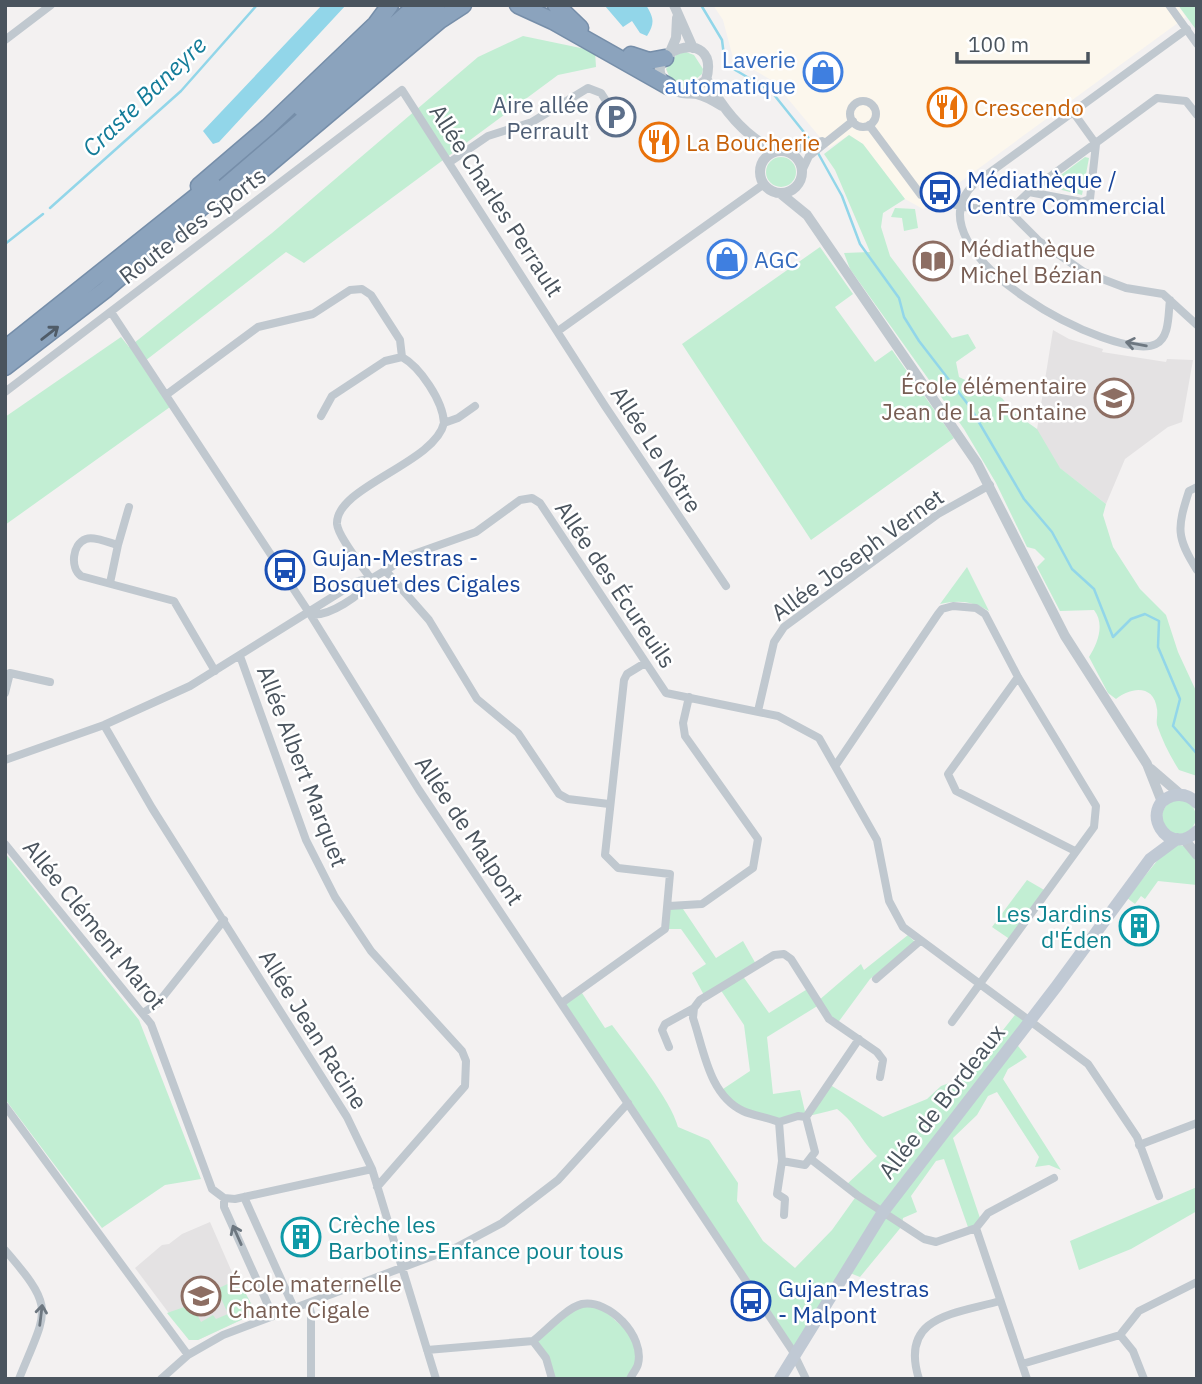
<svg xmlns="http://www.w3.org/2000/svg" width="1202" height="1384" font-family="'IBM Plex Sans',sans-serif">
<rect width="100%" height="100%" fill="#f3f1f1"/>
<path fill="#fcf7ed" d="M713,5H1178L1186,17L923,209L905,199L863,144L849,135L829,148L773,81L733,58L723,20Z"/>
<path fill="#e4e2e3" d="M1053,330L1069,339L1103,349L1102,352L1166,362L1167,359L1193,360L1182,422L1168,427L1125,459L1106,504L1034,448Z
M210,1222L235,1279H238L256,1313L198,1340H189L135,1268L162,1245L169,1244L182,1234Z"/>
<path fill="#c2eed3" d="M1178,5H1197V31Z
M523,36L595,51L596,67L558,75L304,263L286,252L141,364L170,407L5,525V417L121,337L129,347L272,233L478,57Z
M686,52L694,55L703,69L702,74L684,89L674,87L666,69L677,54Z
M849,135L863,144L905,199L883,213L881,227L890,256L952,338L968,334L976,348L956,362L959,377L1002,398L1013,412L1037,429L1060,468L1106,504L1103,515L1113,547L1140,589L1166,615L1178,652L1197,693V776L1179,770C1170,756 1163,742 1157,725C1156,720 1158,715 1157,709C1154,684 1131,687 1116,699L1108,693L1089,657C1098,643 1105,624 1094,610L1060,611L1037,567L1045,559L1035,549L1027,547L996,483L964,429L850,269L844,253L870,252L835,170L824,154Z
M1085,157L1089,158L1082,195L1046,186Z
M766 172a15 15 0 1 1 30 0a15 15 0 1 1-30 0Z
M895,208L915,209L918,228L904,231L902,218L891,217Z
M820,247L853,294L835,307L875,362L892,350L954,438L811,540L682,344Z
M967,567L989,611C971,601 960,600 940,604Z
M1162 817a17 17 0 1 1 34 0a17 17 0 1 1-34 0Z
M1175,844L1184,846L1197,862V885L1158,881L1145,899L1141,896L1135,904L1127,898L1165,851Z
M5,853L139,1020L201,1179L165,1185L102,1228L5,1099Z
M1027,880L1046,891L1011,940L992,927Z
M669,906H681L716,958L743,941L757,966L742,975L769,1013L809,988L818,1001L861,964L864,970L908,935L915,942L870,979L837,1024L819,1005L767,1037L773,1094L800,1090L806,1116L827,1083L883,1117L927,1099L941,1086L966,1077L1018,1011L1030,1021L1014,1041L1027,1057L1008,1069L1003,1079L1061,1170L1049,1165L1035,1167L1039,1157L997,1092L988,1096L977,1115L953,1138L981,1221L969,1230L944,1159L936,1161L911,1196L917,1212L903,1218L902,1226L860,1277L845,1271L794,1355L563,1002L580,990L605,1028L612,1025C630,1049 671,1100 678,1127L709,1140L738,1183L737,1201L763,1241L795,1268L832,1230L857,1195L845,1186L877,1156C858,1138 858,1125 837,1109C782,1123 766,1129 720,1091L750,1071L744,1025L720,989L705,997L692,973L706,964L681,929H665Z
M1197,1187V1211L1131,1249L1079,1270L1070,1241Z
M238,1279L256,1313L198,1340H189L167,1313L190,1305V1300L201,1322L213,1315L216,1319L228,1314L217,1289Z
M596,1303L634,1337L638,1365L630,1379H552L533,1341L578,1305Z"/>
<path fill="#92d6e9" d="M322,5H346L219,142L213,144L203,131Z
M646,5C654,18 655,23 647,36L640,33L632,21L623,27L605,6Z"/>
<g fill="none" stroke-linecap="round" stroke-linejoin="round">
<path stroke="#92d6e9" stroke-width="2.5" d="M701,5L722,40L725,64L771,91L811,141
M818,153L842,196L860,244L899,298L904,317L919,341L970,407L1024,499L1052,532L1072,569L1094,589L1113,637L1131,619L1145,614L1159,621L1158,647L1180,699L1173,726L1197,754
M50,208L181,91L257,5
M5,244L43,214"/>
<defs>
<path id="motorway" d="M518,5L553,21L668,86
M556,5L580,28
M631,55L649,61L665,58
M301,108L417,5
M262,170L440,20L463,5
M199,186L268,127L376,24L390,5
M5,349L212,184
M5,367L105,290L437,5"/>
</defs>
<use href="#motorway" stroke="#768ea9" stroke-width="19"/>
<path stroke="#c0c8cf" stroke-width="8" d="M1169,5L1197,44
M5,40L51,5
M850 114a13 13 0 1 1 26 0a13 13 0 1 1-26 0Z
M1073,112L1096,144L1090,199L1082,202L1029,192L1157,98L1186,101L1197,115
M869,125L921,195L963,207L1009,211L1039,241L1084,272L1126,288L1163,294L1197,325
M789,152L822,141
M450,162L488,136L532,122L588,88L601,93L619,121
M802,171L809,156L853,121
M1009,211L1029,192
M1170,300C1168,314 1170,337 1156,344C1117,364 904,252 974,184L1187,29
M111,312L310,614L419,790L792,1350L806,1379
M558,331L764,184
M5,392L402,90L605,406L726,586
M166,395L258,327L313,314L350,290L362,289L371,295L400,340L402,357C420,367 443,401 444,423C435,463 335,487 337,524C338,537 363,567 371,579
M321,416L332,396L385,361L402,357
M444,423L458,418L475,406
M1197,487L1189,491C1177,528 1176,537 1197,570
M118,545L129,507
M385,570L429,620L477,699L518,733L559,794L568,799L609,804
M110,583L118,545C110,543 94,536 86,539C72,544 70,568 81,576L174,601L215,671
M310,614C327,618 363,595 371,579
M240,656L306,840L335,897L371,951L462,1051L466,1061L465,1086L377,1187
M1018,677L948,774L956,791L1075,851
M5,693L10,673L50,682
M758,711L774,642L784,627L938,514L990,485
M104,725L152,808L347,1117L372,1169L436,1379
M5,760L104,725L190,686L358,581L371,579L411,555L476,532L520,500L532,498L540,503L666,693L778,716L819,738L877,840L889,901L903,927L1088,1064L1137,1137L1159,1196
M836,765L938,614L942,609L953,606L976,608L985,614L1018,677L1096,806L1094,827L952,1022
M5,844L151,1024L212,1189L224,1198L235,1199L372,1169
M669,906L702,904L753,868L758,839L685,736L683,723L689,697
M876,979L920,941
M563,1002L665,929L670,874L618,868L605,855L624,680L627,674L645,663
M143,1013L158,1003L224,920
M669,1047L662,1030L665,1024L694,1008
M5,1106L188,1355
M798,1116L806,1117L815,1152L805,1165L782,1161L779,1122Z
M806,1117L859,1039
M779,1122C767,1117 754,1116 743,1111C709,1095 704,1050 693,1018L694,1008L700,1000L774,955L784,954L791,959L829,1019L877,1052L883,1060L880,1077
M1139,1145L1197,1123
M812,1160L857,1195L924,1239L936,1242L976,1228L1027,1379
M782,1161L777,1194L785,1199L784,1215
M244,1197L294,1308
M224,1198V1207L273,1316
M976,1228L988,1213L1054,1178
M5,1250C57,1310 47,1309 19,1379
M308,1303L311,1313V1379
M1120,1335L1133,1351L1144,1379
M533,1341C546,1331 566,1308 582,1304C609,1299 645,1336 638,1364C637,1369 632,1374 630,1379
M427,1350L533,1341L546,1358L552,1379
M1022,1364L1120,1335L1139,1311L1197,1282
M161,1379L188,1355L223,1335L457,1247L502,1223L558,1180L628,1103
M919,1379C899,1316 954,1314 1000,1301"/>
<path stroke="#c0c8cf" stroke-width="10" d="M674,5L693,48
M670,52L676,38L677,18
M707,80C723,109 745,138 777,151
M688,93L706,80C723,20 628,55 671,88C679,95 688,93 697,94C706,96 714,101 722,106
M760 172a21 21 0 1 1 42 0a21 21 0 1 1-42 0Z
M780,193L807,215L977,463L1065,636L1147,764L1162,802
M1151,769L1180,794
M1184,839L1197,855"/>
<path stroke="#c0c9d4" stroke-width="12" d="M1197,803C1190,796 1182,793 1172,796C1138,807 1167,860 1197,831
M780,1379L883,1212L1056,987L1150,859L1177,839"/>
<use href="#motorway" stroke="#8ba3bd" stroke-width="16"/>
</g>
<defs><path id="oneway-shaft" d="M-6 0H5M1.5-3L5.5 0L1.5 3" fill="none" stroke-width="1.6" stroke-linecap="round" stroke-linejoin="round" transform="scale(1.75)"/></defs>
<use stroke="#505c68" href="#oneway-shaft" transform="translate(50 333) rotate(-38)"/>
<g stroke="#6d7780">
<use href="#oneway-shaft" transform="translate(1136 344) rotate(-170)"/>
<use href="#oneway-shaft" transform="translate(237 1235) rotate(-114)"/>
<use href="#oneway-shaft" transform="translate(41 1315) rotate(-83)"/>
</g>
<defs>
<symbol id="shop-ring" viewBox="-11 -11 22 22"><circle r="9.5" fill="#fff" stroke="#3f7fe0" stroke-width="1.5"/><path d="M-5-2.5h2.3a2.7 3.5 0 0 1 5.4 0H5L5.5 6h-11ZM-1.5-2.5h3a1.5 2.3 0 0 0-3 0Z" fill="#3f7fe0"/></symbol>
<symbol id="restaurant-ring" viewBox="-11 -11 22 22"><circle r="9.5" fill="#fff" stroke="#e8710a" stroke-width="1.5"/><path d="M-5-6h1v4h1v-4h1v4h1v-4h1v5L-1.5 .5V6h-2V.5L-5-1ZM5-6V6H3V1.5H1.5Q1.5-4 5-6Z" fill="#e8710a"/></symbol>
<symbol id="parking-ring" viewBox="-11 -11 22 22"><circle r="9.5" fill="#fff" stroke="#5c6f8a" stroke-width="1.5"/><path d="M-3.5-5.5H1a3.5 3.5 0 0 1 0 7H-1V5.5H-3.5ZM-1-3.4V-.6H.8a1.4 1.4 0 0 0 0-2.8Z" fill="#5c6f8a"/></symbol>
<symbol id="bus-ring" viewBox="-11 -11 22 22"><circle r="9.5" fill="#fff" stroke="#1a4fb4" stroke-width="1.5"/><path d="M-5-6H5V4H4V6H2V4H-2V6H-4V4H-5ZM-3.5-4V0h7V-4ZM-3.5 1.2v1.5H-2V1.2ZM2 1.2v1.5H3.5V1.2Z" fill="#1a4fb4"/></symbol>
<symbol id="library-ring" viewBox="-11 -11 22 22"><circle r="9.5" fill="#fff" stroke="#8d6e63" stroke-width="1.5"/><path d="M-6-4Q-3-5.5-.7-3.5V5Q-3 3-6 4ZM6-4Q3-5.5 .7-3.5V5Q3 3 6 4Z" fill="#8d6e63"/></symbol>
<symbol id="school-ring" viewBox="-11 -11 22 22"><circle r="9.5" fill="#fff" stroke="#8d6e63" stroke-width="1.5"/><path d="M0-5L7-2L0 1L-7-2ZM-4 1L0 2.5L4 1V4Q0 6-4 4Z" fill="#8d6e63"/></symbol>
<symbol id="building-ring" viewBox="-11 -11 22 22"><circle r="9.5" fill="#fff" stroke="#0f9aa8" stroke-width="1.5"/><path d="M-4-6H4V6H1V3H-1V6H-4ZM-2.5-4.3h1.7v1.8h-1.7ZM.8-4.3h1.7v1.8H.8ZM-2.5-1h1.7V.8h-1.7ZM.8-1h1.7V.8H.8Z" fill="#0f9aa8"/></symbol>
</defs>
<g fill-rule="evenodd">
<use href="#shop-ring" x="801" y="50" width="44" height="44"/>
<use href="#restaurant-ring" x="925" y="85" width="44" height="44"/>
<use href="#parking-ring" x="594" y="95" width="44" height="44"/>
<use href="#restaurant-ring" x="637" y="120" width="44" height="44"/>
<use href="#bus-ring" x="918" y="170" width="44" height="44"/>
<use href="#shop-ring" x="705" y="237" width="44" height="44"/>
<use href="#library-ring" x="911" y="239" width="44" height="44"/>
<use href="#school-ring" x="1092" y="376" width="44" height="44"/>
<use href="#bus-ring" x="263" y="548" width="44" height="44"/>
<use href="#building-ring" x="1117" y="904" width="44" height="44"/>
<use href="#building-ring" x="279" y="1215" width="44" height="44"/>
<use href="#school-ring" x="179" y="1274" width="44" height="44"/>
<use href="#bus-ring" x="729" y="1279" width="44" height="44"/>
</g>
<g text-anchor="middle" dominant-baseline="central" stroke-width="5" stroke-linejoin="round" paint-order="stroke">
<g font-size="23" fill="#366cbe" stroke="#fff" text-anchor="end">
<text x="796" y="59">Laverie<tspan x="796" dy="26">automatique</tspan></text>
<text x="754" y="259" text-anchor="start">AGC</text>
</g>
<g font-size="23" fill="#4e5e75" stroke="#fff" text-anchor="end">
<text x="589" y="104">Aire allée<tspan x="589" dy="26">Perrault</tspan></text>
</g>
<g font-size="23" fill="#c56008" stroke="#fff" text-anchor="start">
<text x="974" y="107">Crescendo</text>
<text x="686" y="142">La Boucherie</text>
</g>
<g font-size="23" fill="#164399" stroke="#fff" text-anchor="start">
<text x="967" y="179">Médiathèque /<tspan x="967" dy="26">Centre Commercial</tspan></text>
<text x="312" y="557">Gujan-Mestras -<tspan x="312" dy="26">Bosquet des Cigales</tspan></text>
<text x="778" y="1288">Gujan-Mestras<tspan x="778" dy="26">- Malpont</tspan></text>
</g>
<g font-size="23" fill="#4a545e" stroke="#fff">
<text transform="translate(497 200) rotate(57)">Allée Charles Perrault</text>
<text transform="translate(192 225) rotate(-37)">Route des Sports</text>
<text transform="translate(657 449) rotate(57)">Allée Le Nôtre</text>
<text transform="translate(857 554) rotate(-36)">Allée Joseph Vernet</text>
<text transform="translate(616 584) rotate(56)">Allée des Écureuils</text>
<text transform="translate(303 766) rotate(69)">Allée Albert Marquet</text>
<text transform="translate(470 830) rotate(56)">Allée de Malpont</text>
<text transform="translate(95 924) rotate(51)">Allée Clément Marot</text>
<text transform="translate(314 1029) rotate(58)">Allée Jean Racine</text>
<text transform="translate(941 1101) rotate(-52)">Allée de Bordeaux</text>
</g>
<g font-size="23" fill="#785e54" stroke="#fff" text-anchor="start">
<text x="960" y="248">Médiathèque<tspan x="960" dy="26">Michel Bézian</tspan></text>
<text x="1087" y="385" text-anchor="end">École élémentaire<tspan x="1087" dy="26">Jean de La Fontaine</tspan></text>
<text x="228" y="1283">École maternelle<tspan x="228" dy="26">Chante Cigale</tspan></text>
</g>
<g font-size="23" fill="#0d838f" stroke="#fff" text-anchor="end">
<text x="1112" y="913">Les Jardins<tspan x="1112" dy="26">d'Éden</tspan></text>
<text x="328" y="1224" text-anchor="start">Crèche les<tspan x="328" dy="26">Barbotins-Enfance pour tous</tspan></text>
</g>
<g font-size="24" font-style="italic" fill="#137c99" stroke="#fff">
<text transform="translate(144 96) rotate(-44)">Craste Baneyre</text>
</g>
</g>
<rect width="1202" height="1384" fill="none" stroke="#4a545e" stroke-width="14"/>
<path d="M957 52v10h131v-10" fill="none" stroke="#4a545e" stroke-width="3.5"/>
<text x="968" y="52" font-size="21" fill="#4a545e" stroke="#ffffff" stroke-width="5" paint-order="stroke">100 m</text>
</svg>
